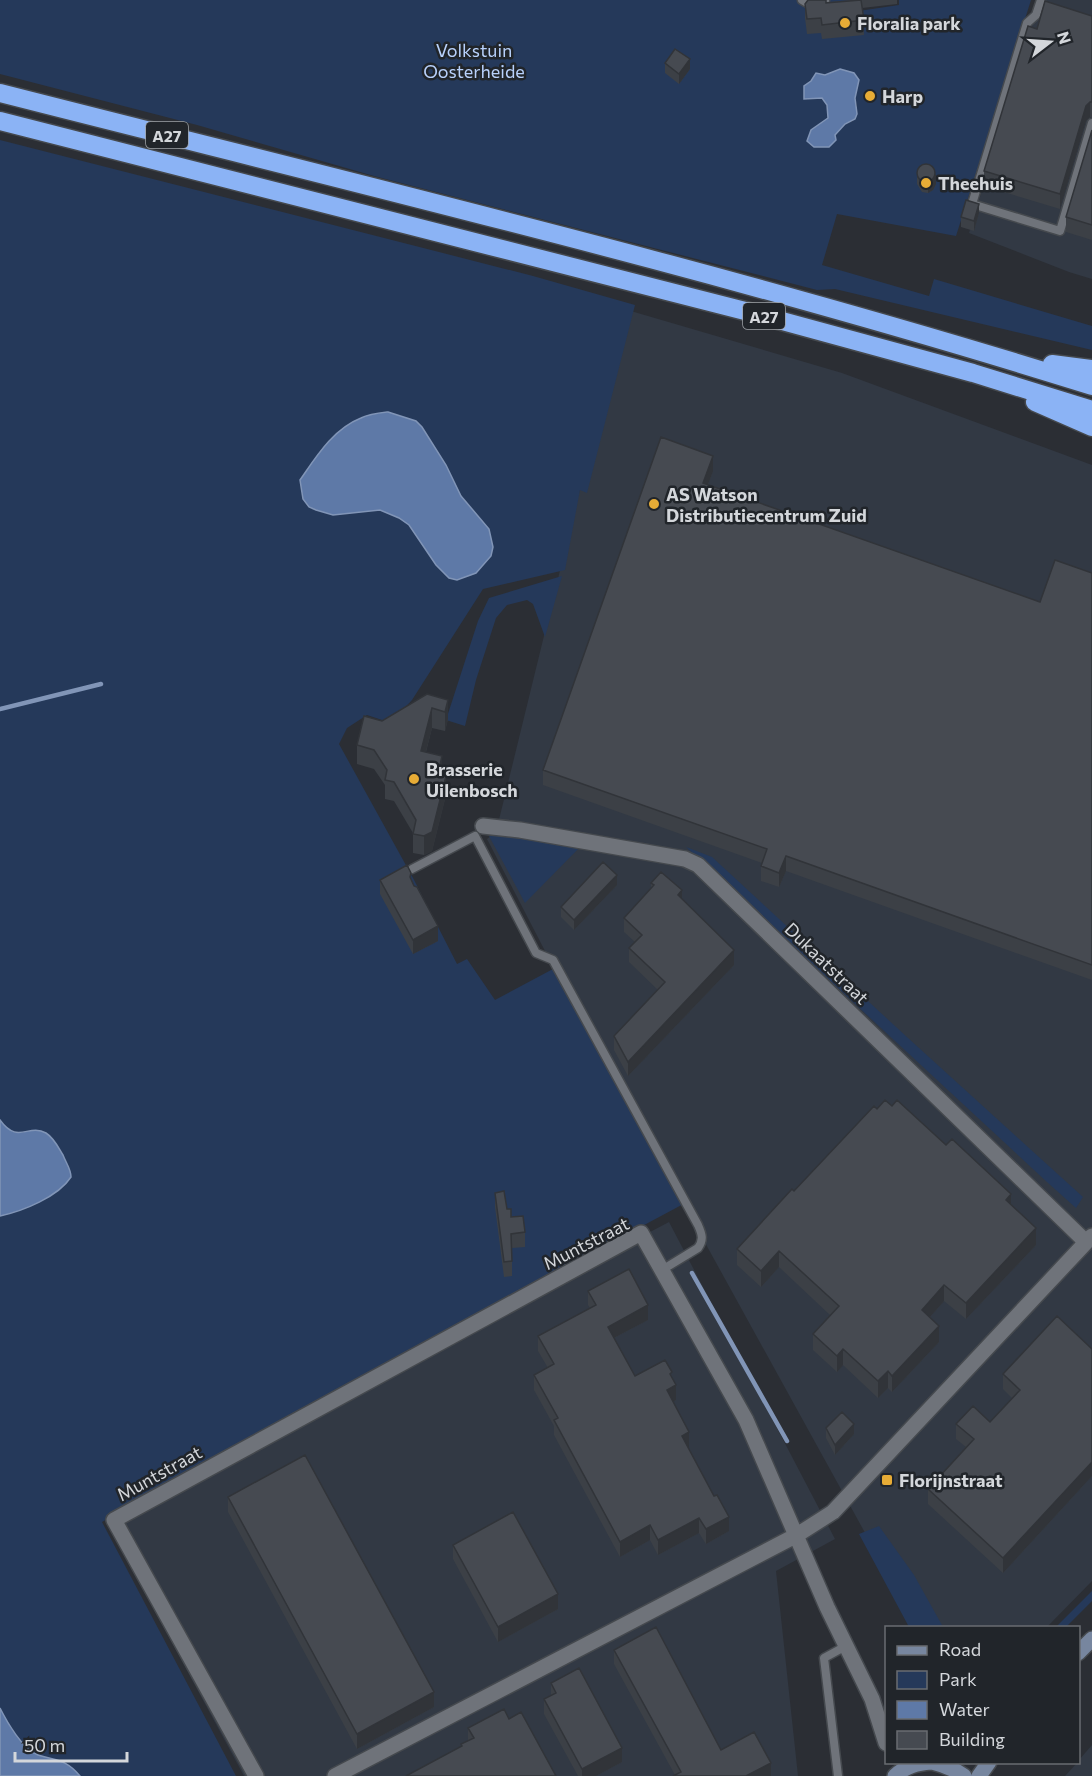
<svg xmlns="http://www.w3.org/2000/svg" width="1092" height="1776" font-family="Commissioner,sans-serif">
<rect width="100%" height="100%" fill="#2b2e34"/>
<path fill="#323944" d="M1039,0H1092V279L1069,272L969,233Z
M624,309L842,373L1092,465V1581L1047,1627H917L559,978L487,839L496,832Z
M669,1222L835,1539L776,1571L798,1776H244L105,1519Z
M1092,1745V1776H1065L1077,1763L1078,1762L1079,1760Z"/>
<path fill="#25395a" fill-rule="evenodd" d="M0,0H850L852,12L899,5V0H1031L956,236L837,214L822,265L929,296L934,279L1092,326V350L835,289L817,290L374,176L197,125L0,74ZM840,69L856,90L855,98L857,107L853,121L845,124L827,105L822,98L804,86Z
M0,140L533,276L635,305L587,493L580,490L565,570L483,589L412,700L399,714L385,721L367,715L347,728L339,744L413,878L457,964L467,959L495,1000L553,969L673,1189L689,1201L293,1413L102,1522L236,1776H0Z
M562,576L545,637L533,604L527,600L507,605L496,618L476,680L465,726L446,720L478,621L489,598Z
M503,833L582,845L525,903L489,836Z
M686,847L712,857L908,1038L1083,1197L1076,1208L1047,1182Z
M879,1526L914,1575L943,1627H909L859,1534Z
M1092,1591V1601L1066,1627H1056Z"/>
<path fill="#5e79a7" stroke="#8195b7" stroke-width="1.5" d="M840,69L854,73L859,80L855,98L857,114L855,119L845,124L835,135L836,140L829,147H814L807,141L811,130L828,118L827,105L822,98L804,99V86L811,81L816,73L825,75Z
M388,412L416,421L422,427L446,465L461,496L489,529L493,547L491,556L476,573L457,580L449,578L436,565L409,525L399,518L380,510L333,515L316,510L309,507L303,499L300,480C316,457 333,429 361,418C369,414 379,413 388,412Z
M0,1120C18,1145 28,1123 46,1133C54,1138 58,1147 63,1155C66,1163 71,1169 71,1177C58,1197 23,1211 0,1216Z
M0,1708C7,1722 23,1750 38,1755C57,1761 66,1759 80,1776H0Z"/>
<g fill="none" stroke-linecap="round" stroke-linejoin="round">
<path stroke="#8195b7" stroke-width="4.5" d="M0,709L101,684
M692,1273L787,1441"/>
<defs>
<path id="service" d="M802,0L809,4L825,0
M1041,0L1036,15L1027,23L972,204L1060,231L1092,123
M412,869L475,836L536,953L553,960L698,1225C702,1234 704,1240 698,1248L662,1270
M838,1776L824,1658L846,1646"/>
<path id="minor" d="M483,826L520,830L685,859L698,865L1086,1242
M256,1776L114,1520L641,1233L746,1420L827,1607L872,1699L886,1743
M335,1776L797,1535L833,1512L1092,1236"/>
<path id="secondary" d="M1078,1653L1092,1639
M932,1762C944,1765 953,1768 964,1776
M895,1776C906,1766 917,1763 931,1762
M979,1776L989,1762"/>
<path id="motorway" d="M0,93C365,186 732,273 1092,386
M0,121L749,312L973,373L1092,410
M1052,364L1092,369
M1035,402L1092,427"/>
</defs>
<use href="#service" stroke="#45494e" stroke-width="11"/>
<use href="#minor" stroke="#45494e" stroke-width="18"/>
<use href="#secondary" stroke="#45494e" stroke-width="18"/>
<use href="#motorway" stroke="#45494e" stroke-width="21"/>
<use href="#service" stroke="#6f737a" stroke-width="8"/>
<use href="#minor" stroke="#6f737a" stroke-width="15"/>
<use href="#secondary" stroke="#77869f" stroke-width="15"/>
<use href="#motorway" stroke="#8bb3f5" stroke-width="18"/>
</g>
<path fill="#3c4046" d="M852,0H897V4L862,8L864,35L822,39L821,33L807,34L805,18V4Z
M1092,16V117H1090L1086,121L1060,209L984,186V171L1037,29Z
M665,63L690,69L679,84L665,73Z
M1092,130V240L1066,232V217Z
M917,174L936,184L933,190L928,193L922,192L917,184Z
M979,213L974,231L961,227V217Z
M713,471L708,485L1040,602L1092,573V980L786,871L779,887L761,881V866L762,863L543,785V770Z
M448,700V719L445,731L432,728L426,752L442,775L446,795L432,851L424,855L413,853V833L394,801L385,799V785L374,769L357,764V745L382,721Z
M380,880H411L438,941L413,954L380,894Z
M651,883L682,899L734,965L628,1076L614,1050V1036L658,990L629,962V948L635,942L624,932V918L651,888Z
M617,885L574,930L561,917V907Z
M892,1106L1011,1205L1036,1245L966,1319L944,1301L930,1317L939,1342L892,1392L888,1388L878,1398L843,1365L837,1372L813,1350V1334L830,1315L779,1267L761,1287L737,1265V1249L877,1109Z
M495,1193L507,1209L511,1217L525,1232V1247L512,1248V1276L504,1277L495,1207Z
M588,1291L648,1320L614,1338L635,1376L672,1378L676,1400L673,1402L689,1447H688L729,1531L706,1544L699,1533L658,1555L650,1540L620,1557L554,1435V1426L534,1390V1375L548,1368L538,1351V1336L590,1308L588,1305Z
M1092,1349V1476L1003,1573L928,1504V1489L966,1447L956,1439V1424L990,1422L1012,1398L1003,1389V1374Z
M826,1428L854,1434L835,1455L826,1438Z
M228,1497L434,1707L357,1749L228,1512Z
M453,1545L558,1609L498,1642L453,1559Z
M614,1650L721,1750L771,1776L675,1775L614,1664Z
M551,1683L622,1762L596,1776H578L544,1714V1699L551,1696Z
M509,1719L461,1746V1744L468,1741V1728Z"/>
<path fill="#313439" d="M690,59V69L679,84V74Z
M1090,102V117L1086,121L1060,209V194L1086,106Z
M936,174V184L933,190L928,193V183Z
M979,204V213L974,231V221Z
M713,456V471L703,498V483Z
M448,700V719L445,731V712Z
M432,708V728L421,770V751Z
M442,756V775L438,774Z
M446,776V795L432,851L424,855V836Z
M786,856V871L779,887V873Z
M617,875V885L574,930V920Z
M682,890V905L678,895Z
M438,926V941L413,954V940Z
M734,950V965L628,1076V1062Z
M1011,1194V1210L1006,1200Z
M1036,1228V1245L966,1319V1303Z
M779,1251V1267L761,1287V1271Z
M944,1285V1301L922,1326V1310Z
M648,1305V1320L608,1341V1327Z
M939,1326V1342L892,1392V1376Z
M843,1349V1365L837,1372V1356Z
M888,1371V1388L878,1398V1381Z
M676,1385V1400L667,1405V1390Z
M854,1424V1434L835,1455V1445Z
M689,1432V1447L682,1451V1436Z
M1092,1462V1476L1003,1573V1558Z
M729,1517V1531L706,1544V1529Z
M699,1518V1533L658,1555V1540Z
M650,1525V1540L620,1557V1542Z
M558,1594V1609L498,1642V1627Z
M434,1692V1707L357,1749V1734Z
M622,1748V1762L596,1776H582V1769Z
M771,1763V1776H746Z"/>
<path fill="#464a51" stroke="#313439" stroke-width="1.5" d="M808,0H826V3L861,0L864,20L822,25L821,18L807,19L805,4Z
M1045,1L1092,16V102H1090L1086,106L1060,194L984,171L1028,26L1037,29Z
M675,49L690,59L679,74L665,63Z
M1092,130V225L1066,217Z
M917 173a9 9 0 1 1 18 0a9 9 0 1 1-18 0Z
M966,200L979,204L974,221L961,217Z
M661,437L713,456L703,483L1040,602L1055,560L1092,573V965L786,856L779,873L761,866L767,849L543,770Z
M427,694L448,700L445,712L432,708L421,751L442,756L438,774L446,776L432,832L424,836L413,834L416,820L394,782L385,780L387,770L374,750L357,745L364,716L382,721Z
M603,862L617,875L574,920L561,907Z
M407,865L411,873L410,877L414,886L417,887L438,926L413,940L380,880Z
M661,872L682,890L678,895L734,950L628,1062L614,1036L665,982L629,948L642,935L624,918L654,885L651,883Z
M885,1100L892,1106L897,1100L946,1145L952,1139L1011,1194L1006,1200L1036,1228L966,1303L944,1285L922,1310L939,1326L892,1376L888,1371L878,1381L843,1349L837,1356L813,1334L839,1306L779,1251L761,1271L737,1249L792,1189L794,1191L874,1106L877,1109Z
M504,1191L507,1209H511V1217L523,1216L525,1232L511,1234L512,1261L504,1262L495,1193Z
M629,1269L648,1305L608,1327L635,1376L665,1360L672,1372L670,1374L676,1385L667,1390L689,1432L682,1436L714,1496L717,1495L729,1517L706,1529L699,1518L658,1540L650,1525L620,1542L554,1420L558,1418L534,1375L554,1364L538,1336L596,1305L588,1291Z
M1057,1316L1092,1349V1462L1003,1558L928,1489L974,1439L956,1424L973,1406L990,1422L1020,1390L1003,1374Z
M842,1412L854,1424L835,1445L826,1428Z
M305,1455L434,1692L357,1734L228,1497Z
M513,1512L558,1594L498,1627L453,1545Z
M656,1627L721,1750L754,1732L771,1763L746,1776H673L681,1772L614,1650Z
M579,1668L622,1748L582,1769L544,1699L556,1693L551,1683Z
M504,1709L509,1719L521,1712L556,1776H406L462,1746L461,1744L474,1738L468,1728Z"/>
<g fill="#e7ac36" stroke="#21252a" stroke-width="2">
<circle cx="845" cy="23" r="6"/>
<circle cx="870" cy="96" r="6"/>
<circle cx="926" cy="183" r="6"/>
<circle cx="654" cy="504" r="6"/>
<circle cx="414" cy="779" r="6"/>
<rect x="881" y="1474" width="12" height="12" rx="3"/>
</g>
<g text-anchor="middle" dominant-baseline="central" stroke-width="5" stroke-linejoin="round" paint-order="stroke">
<g fill="#21252a" stroke="#9ea2a6" stroke-width="1.5">
<rect x="146" y="122" width="42" height="26" rx="4.5"/>
<rect x="743" y="303" width="42" height="26" rx="4.5"/>
</g>
<g font-size="16" font-weight="bold" fill="#d4d7db">
<text x="167" y="135">A27</text>
<text x="764" y="316">A27</text>
</g>
<g font-size="18" font-weight="bold" fill="#d4d7db" stroke="#21252a" text-anchor="start">
<text x="857" y="23">Floralia park</text>
<text x="882" y="96">Harp</text>
<text x="938" y="183">Theehuis</text>
<text x="666" y="494">AS Watson<tspan x="666" dy="21">Distributiecentrum Zuid</tspan></text>
<text x="426" y="769">Brasserie<tspan x="426" dy="21">Uilenbosch</tspan></text>
<text x="899" y="1480">Florijnstraat</text>
</g>
<g font-size="18" fill="#b8d1fb" stroke="#21252a">
<text x="474" y="50">Volkstuin<tspan x="474" dy="21">Oosterheide</tspan></text>
</g>
<g font-size="18" fill="#d4d7db" stroke="#21252a">
<text transform="translate(827 963) rotate(44)">Dukaatstraat</text>
<text transform="translate(586 1243) rotate(-27)">Muntstraat</text>
<text transform="translate(159 1473) rotate(-29)">Muntstraat</text>
</g>
</g>
<rect x="885" y="1626" width="195" height="138" fill="#21252a" stroke="#696c71" stroke-width="1.5"/>
<rect x="897" y="1646" width="30" height="9" fill="#77869f" stroke="#696c71" stroke-width="1.5"/>
<text x="939" y="1656" font-size="18" fill="#d4d7db">Road</text>
<rect x="897" y="1671" width="30" height="18" fill="#25395a" stroke="#696c71" stroke-width="1.5"/>
<text x="939" y="1686" font-size="18" fill="#d4d7db">Park</text>
<rect x="897" y="1701" width="30" height="18" fill="#5e79a7" stroke="#696c71" stroke-width="1.5"/>
<text x="939" y="1716" font-size="18" fill="#d4d7db">Water</text>
<rect x="897" y="1731" width="30" height="18" fill="#464a51" stroke="#696c71" stroke-width="1.5"/>
<text x="939" y="1746" font-size="18" fill="#d4d7db">Building</text>
<g transform="translate(1050 42) rotate(73)" stroke="#21252a" stroke-width="4.5" paint-order="stroke">
<path d="M0-4.5L10 22L0 15L-10 22Z" fill="#d4d7db"/>
<text y="-9" font-size="16" font-weight="bold" text-anchor="middle" fill="#d4d7db">N</text>
</g>
<path d="M15 1752v9h112v-9" fill="none" stroke="#d4d7db" stroke-width="3"/>
<text x="24" y="1752" font-size="18" fill="#d4d7db" stroke="#21252a" stroke-width="4.5" paint-order="stroke">50 m</text>
</svg>
